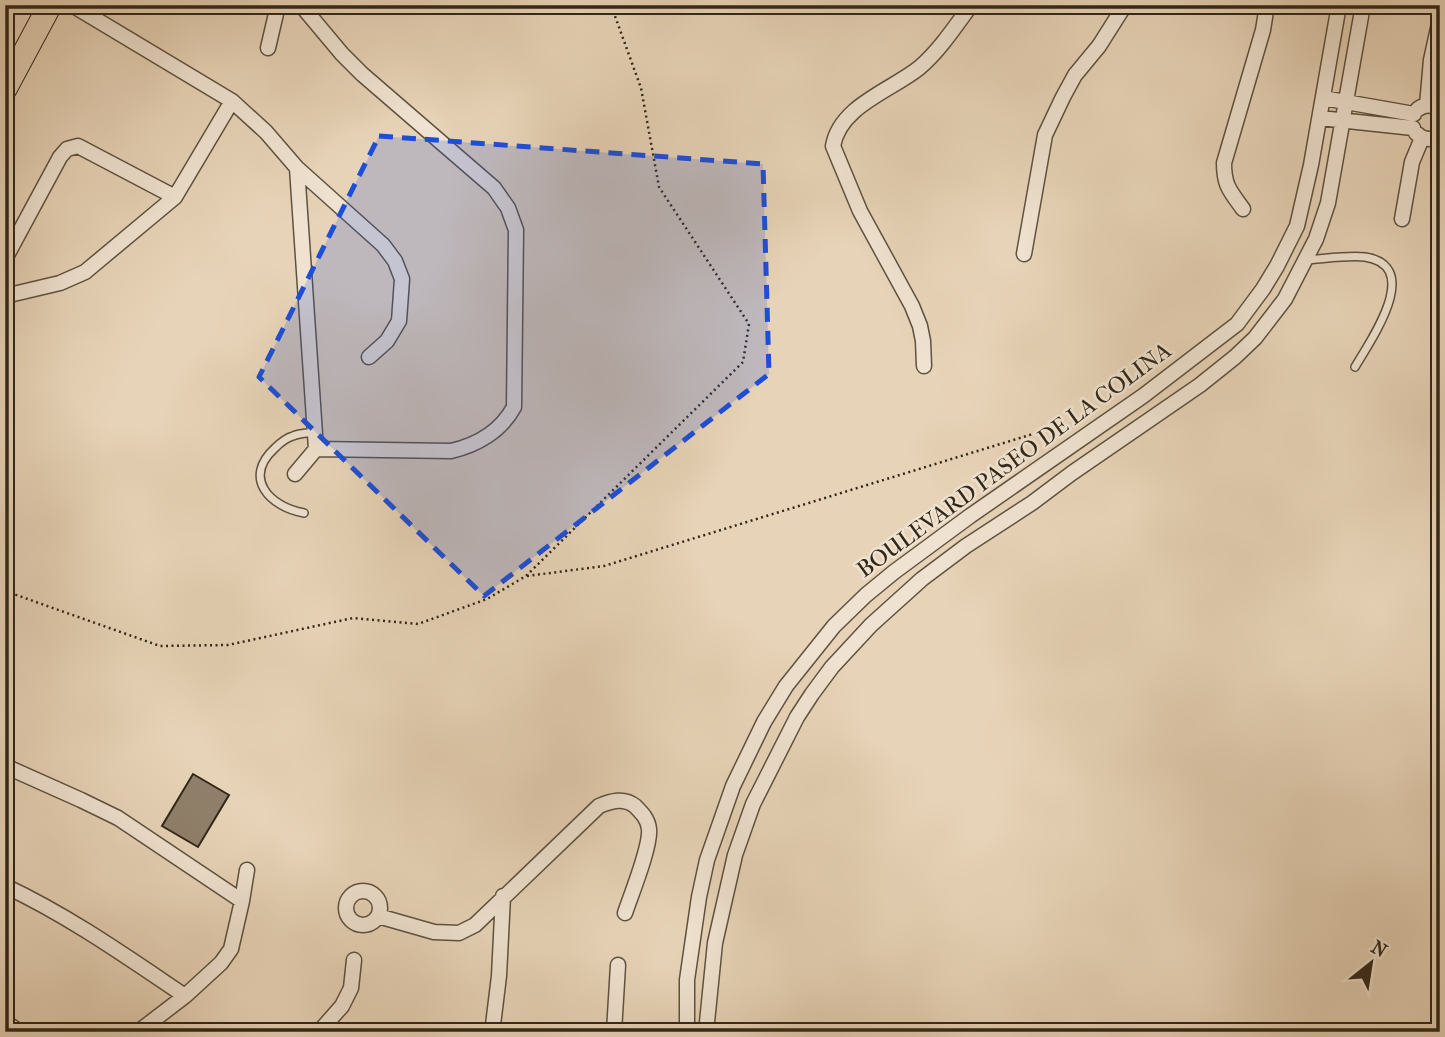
<svg xmlns="http://www.w3.org/2000/svg" width="1445" height="1037" font-family="'IM FELL French Canon',serif">
<rect width="100%" height="100%" fill="#e7d3b7"/>
<filter id="stains"><feTurbulence type="fractalNoise" baseFrequency=".00286" numOctaves="4"/><feColorMatrix values="0 0 0 0 .2 0 0 0 0 .09 0 0 0 0 .02 0 0 0 .5 -.17"/></filter>
<radialGradient id="worn" r=".72"><stop offset=".6" stop-color="#630" stop-opacity="0"/><stop offset="1" stop-color="#630" stop-opacity=".3"/></radialGradient>
<path fill="#90806b" stroke="#312719" stroke-width="2" d="M193,774L229,795L198,847L162,826Z"/>
<g fill="none" stroke-linecap="round" stroke-linejoin="round">
<defs>
<path id="lane" d="M1305,260C1323,259 1348,255 1365,257C1424,266 1370,341 1355,367
M304,513C270,507 242,478 275,448C280,443 286,438 293,436C299,433 308,433 315,432"/>
<path id="street" d="M72,5L232,101L266,132L297,168L383,245L395,261L402,279L399,321L387,341L369,357
M301,5L342,54L362,74L494,188L508,208L516,230L514,407C501,431 477,445 451,451L316,449
M268,48L278,5
M1323,98L1414,114
M1427,105L1431,60L1440,19
M1418,109C1425,104 1433,104 1440,110
M1320,118L1413,128
M1416,133C1423,140 1432,141 1440,135
M297,168L316,449
M1243,209C1230,191 1224,186 1224,163L1263,30L1267,5
M1402,219L1412,162L1422,138
M1024,254L1045,135L1063,97L1075,75L1099,46L1125,5
M5,259L60,157L67,149L78,146L175,197
M5,296L60,283L85,272L175,197L232,101
M924,366L923,341L920,326L912,306L860,211L833,146C840,106 890,91 919,68C939,51 955,27 971,5
M295,474L316,449
M5,766L81,800L118,818L242,901
M5,886C69,916 127,957 185,996
M346 908a17 17 0 1 1 34 0a17 17 0 1 1-34 0Z
M378,916L434,932L459,933L475,925L599,806C611,801 624,797 635,806C642,813 648,819 649,829C651,846 631,895 625,913
M5,1022L20,1032
M138,1032L185,996L221,963L231,949L242,901L247,870
M319,1032L342,1006L351,988L354,960
M494,1032L493,1025L499,976L503,896
M614,1032L618,965
M687,1032V980L699,897L707,860L733,786L764,722L786,686L834,626L866,595L894,572L970,516L1143,396L1237,324L1263,289L1277,266L1297,226L1311,165L1339,5
M706,1032L715,943L735,855L753,804L797,717L812,694L832,667L871,625L922,579L966,546L1032,503L1072,473L1200,385L1235,357L1255,338L1285,299L1316,239L1328,203L1363,5"/>
<path id="primary" d="M5,89L50,5"/>
</defs>
<use href="#lane" stroke="#5e5240" stroke-width="10"/>
<use href="#street" stroke="#5e5240" stroke-width="17"/>
<use href="#primary" stroke="#312719" stroke-width="25"/>
<path stroke="#312719" stroke-width="2.5" stroke-dasharray="2 3.5" stroke-linecap="butt" d="M527,576L604,566L1036,433L1053,444
M5,591L160,646L228,645L353,618L418,624L487,599L526,576L743,362L749,324L659,187L641,88L611,5"/>
<use href="#lane" stroke="#efe2d0" stroke-width="7"/>
<use href="#street" stroke="#efe2d0" stroke-width="14"/>
<use href="#primary" stroke="#e7d3b7" stroke-width="23"/>
</g>
<path fill="#1d4ed8" fill-opacity="0.2" stroke="#1d4ed8" stroke-width="5" stroke-dasharray="14 9" stroke-linejoin="round" d="M379,136L763,164L769,374L484,596L259,377Z"/>
<g text-anchor="middle" dominant-baseline="central" stroke-width="5" stroke-linejoin="round" paint-order="stroke">
<g font-size="23" fill="#312719" stroke="#efe2d0">
<text transform="translate(1014 460) rotate(-36)">BOULEVARD PASEO DE LA COLINA</text>
</g>
</g>
<rect width="1445" height="1037" fill="none" stroke="#e7d3b7" stroke-width="28"/>
<rect x="7" y="7" width="1431" height="1023" fill="none" stroke="#312719" stroke-width="3.5"/>
<rect x="14" y="14" width="1417" height="1009" fill="none" stroke="#312719" stroke-width="2"/>
<g transform="translate(1371 963) rotate(30)" stroke="#efe2d0" stroke-width="5" paint-order="stroke">
<path d="M0-5L12 26L0 18L-12 26Z" fill="#312719"/>
<text y="-10" font-size="19" font-weight="bold" text-anchor="middle" fill="#312719">N</text>
</g>
<rect width="100%" height="100%" filter="url(#stains)"/>
<rect width="100%" height="100%" fill="url(#worn)"/>
</svg>
